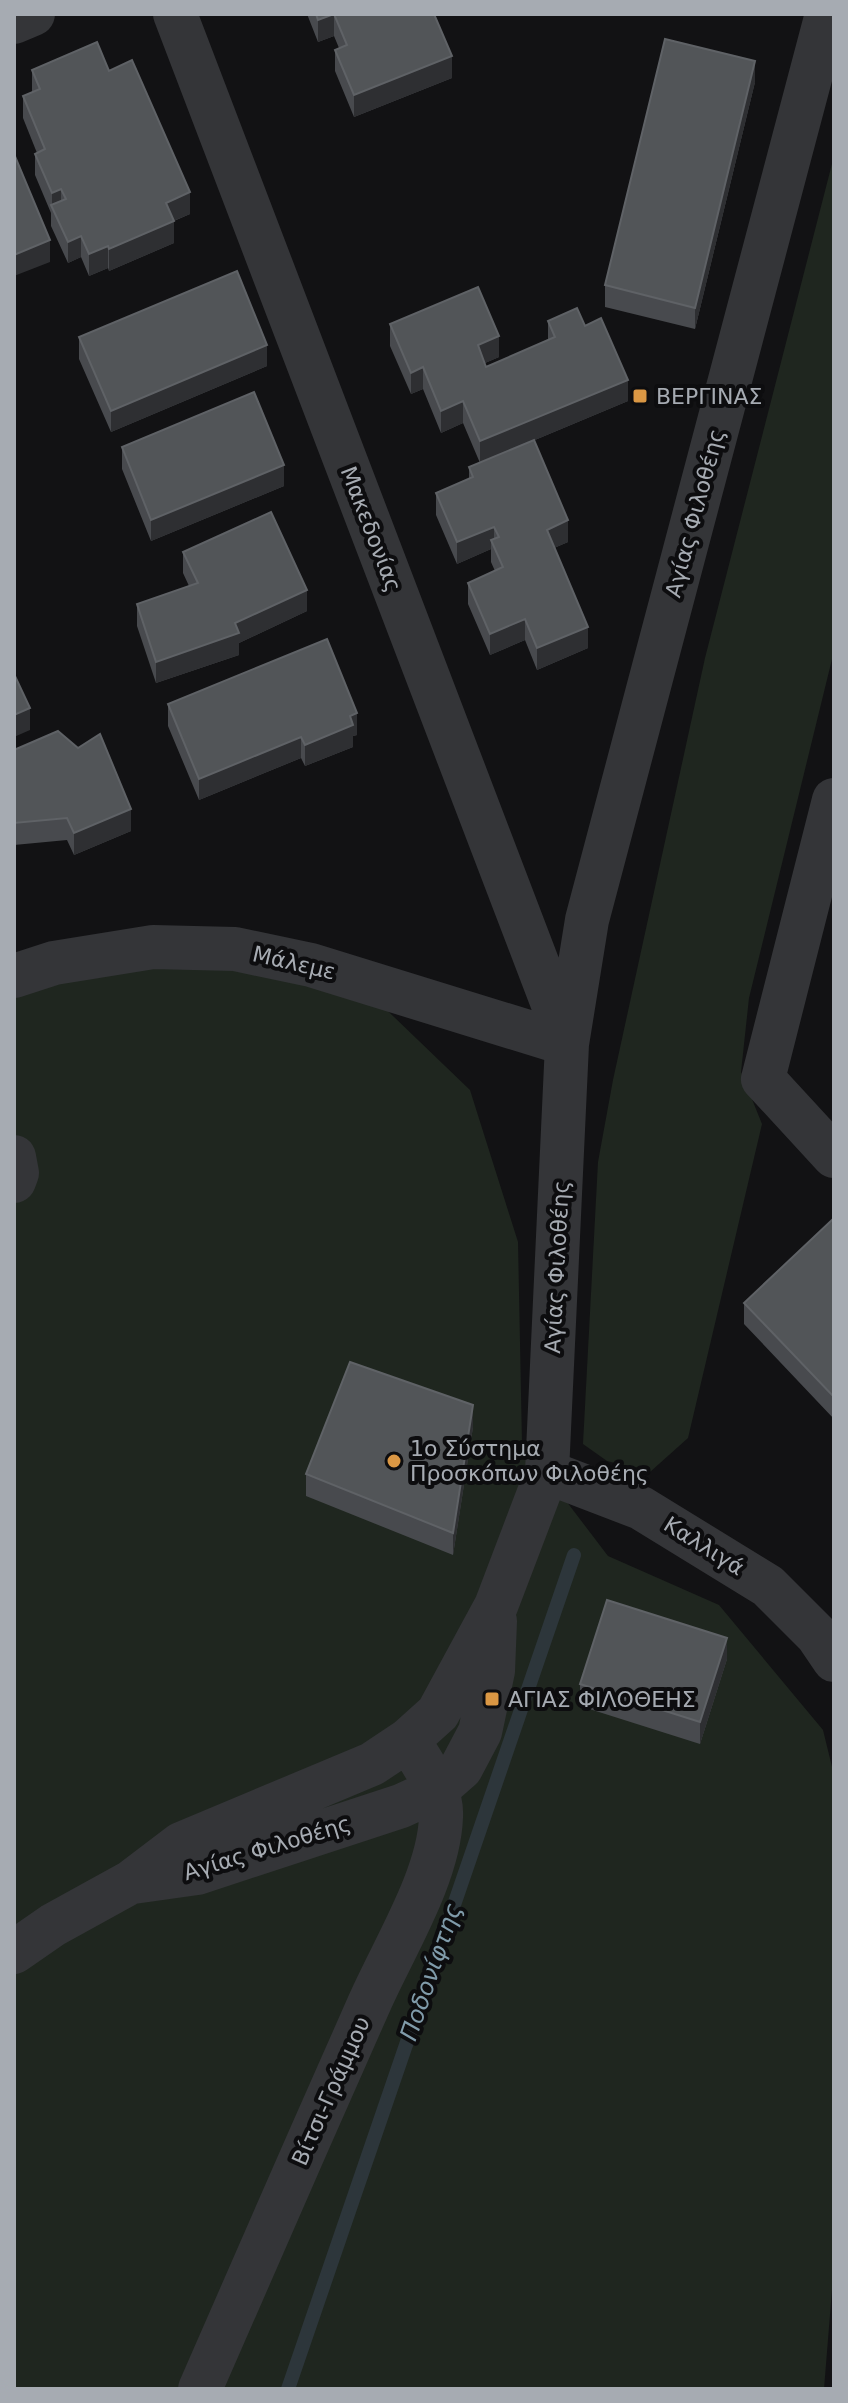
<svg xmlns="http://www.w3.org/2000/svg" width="848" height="2403" font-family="'DejaVu Sans',sans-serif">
<rect width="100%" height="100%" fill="#121214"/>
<path fill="#1f261f" d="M834,156V651L749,998L741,1072L762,1124L688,1438L650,1472L607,1461L583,1444L598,1162L613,1080L705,658Z
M206,958L367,991L470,1090L518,1242L522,1443L608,1556L719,1605L823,1730L834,1775V2265L824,2389H14V989Z"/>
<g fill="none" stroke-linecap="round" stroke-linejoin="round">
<path stroke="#2d363b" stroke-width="14" d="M288,2389L574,1555"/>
<path stroke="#343538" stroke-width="44" d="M175,14L567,1041
M14,22L33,14
M834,800L763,1079L834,1156
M14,976L54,963L153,947L235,949L311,965L567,1044
M14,1157L17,1173L14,1181
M547,1472L641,1508L768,1586L817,1635L834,1660
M133,1882L197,1873L401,1806L436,1790L461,1768L480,1732L493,1671L495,1621
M14,1952L53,1925L131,1882L181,1844L372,1764L408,1740L438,1713L496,1606L547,1472L567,1044L587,920L827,14
M200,2389C256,2261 312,2132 369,2004C393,1949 439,1877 441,1817C443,1790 422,1763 408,1740"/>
</g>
<path fill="#484a4e" d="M307,14H434L452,78L354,117L335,71V50L339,48L334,36L318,42Z
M32,70L109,71L190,214L174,221V243L109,271L108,268L89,276L81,257L68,263L51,226V213L35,175V154L37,153L23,118V96L32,92Z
M755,82L695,329L605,307V285Z
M548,321L585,326L628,401L480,463L463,423L441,433L423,389L411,394L390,346V324L499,357L485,363L486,367L548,341Z
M79,337L267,366L111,432L79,359Z
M122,447L284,486L151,541L122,469Z
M469,467L568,542L554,548L588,648L537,670L525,640L490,655L468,604V583L495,571L491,562V549L457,564L436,515V493L469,479Z
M183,552L307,611L239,643V655L156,683L137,626V604L189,586L183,573Z
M168,704L357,735L353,736V747L305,766L301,758L199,800L168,726Z
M14,750L131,831L74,855L67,840L14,845Z
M834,1218V1419L744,1324V1303Z
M473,1427L453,1555L306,1496V1474Z
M727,1659L700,1744L580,1706V1684Z"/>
<path fill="#2e2f32" d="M334,14V36L318,42V20Z
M452,56V78L354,117V95Z
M755,61V82L695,329V308Z
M61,189V211L52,206V193Z
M190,192V214L166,224V203Z
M174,221V243L109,271V249Z
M81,236V257L68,263V242Z
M50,240V262L14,276V255Z
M108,246V268L89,276V254Z
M499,336V357L478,366V345Z
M267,345V366L111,432V411Z
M423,367V389L411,394V373Z
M628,380V401L480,463V441Z
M463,401V423L441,433V411Z
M284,465V486L151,541V520Z
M568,520V542L547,551V530Z
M494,527V547L491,540V549L457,564V542Z
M307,590V611L239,643V655L156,683V662L235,623Z
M525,619V640L490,655V634Z
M588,627V648L537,670V648Z
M30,708V730L14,737V715Z
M357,713V735L353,736V747L305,766V745L350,716Z
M301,737V758L199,800V779Z
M131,809V831L74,855V833Z
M473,1405V1427L453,1555V1533Z
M727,1638V1659L700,1744V1722Z"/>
<path fill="#525558" stroke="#5f6266" stroke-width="2" d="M316,14H434L452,56L354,95L335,50L347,45L334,14L318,20Z
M665,39L755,61L695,308L605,285Z
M97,42L109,71L132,60L190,192L166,203L174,221L109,249L108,246L89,254L81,236L68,242L51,205L66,199L61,189L52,193L35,154L45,149L23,96L40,89L32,70Z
M14,154L50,240L14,255Z
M237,271L267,345L111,411L79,337Z
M478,287L499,336L478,345L486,367L555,337L548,321L577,308L585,326L601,318L628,380L480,441L463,401L441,411L423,367L411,373L390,324Z
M254,392L284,465L151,520L122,447Z
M534,440L568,520L547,530L588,627L537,648L525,619L490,634L468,583L503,567L491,540L499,537L494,527L457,542L436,493L473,477L469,467Z
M271,512L307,590L235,623L239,633L156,662L137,604L198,583L183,552Z
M327,639L357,713L350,716L353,725L305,745L301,737L199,779L168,704Z
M14,674L30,708L14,715Z
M58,731L78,748L100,734L131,809L74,833L67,818L14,823V750Z
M834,1218V1397L744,1303Z
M350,1362L473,1405L453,1533L306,1474Z
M607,1600L727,1638L700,1722L580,1684Z"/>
<g fill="#da9744" stroke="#0d0d0f" stroke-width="3">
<rect x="632" y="388" width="16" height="16" rx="4"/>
<circle cx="394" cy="1461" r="8"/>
<rect x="484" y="1691" width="16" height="16" rx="4"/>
</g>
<g text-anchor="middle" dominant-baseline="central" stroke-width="8" stroke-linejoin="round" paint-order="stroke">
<g font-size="22" fill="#a6abb2" stroke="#0d0d0f" text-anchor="start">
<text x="656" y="396">ΒΕΡΓΙΝΑΣ</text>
<text x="410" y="1448">1ο Σύστημα<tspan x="410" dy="25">Προσκόπων Φιλοθέης</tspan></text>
<text x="508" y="1699">ΑΓΙΑΣ ΦΙΛΟΘΕΗΣ</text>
</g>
<g font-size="22" fill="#a6abb2" stroke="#0d0d0f">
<text transform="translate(695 513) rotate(-75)">Αγίας Φιλοθέης</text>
<text transform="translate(371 529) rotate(69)">Μακεδονίας</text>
<text transform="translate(294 963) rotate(13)">Μάλεμε</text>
<text transform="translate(557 1267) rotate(-87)">Αγίας Φιλοθέης</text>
<text transform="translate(704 1546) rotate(32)">Καλλιγά</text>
<text transform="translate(267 1848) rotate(-17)">Αγίας Φιλοθέης</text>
<text transform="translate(331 2091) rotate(-66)">Βίτσι-Γράμμου</text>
</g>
<g font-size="24" font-style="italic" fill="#809baa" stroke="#0d0d0f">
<text transform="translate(431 1972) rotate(-71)">Ποδονίφτης</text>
</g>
</g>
<rect width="848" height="2403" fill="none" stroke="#a6abb2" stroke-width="32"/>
</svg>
